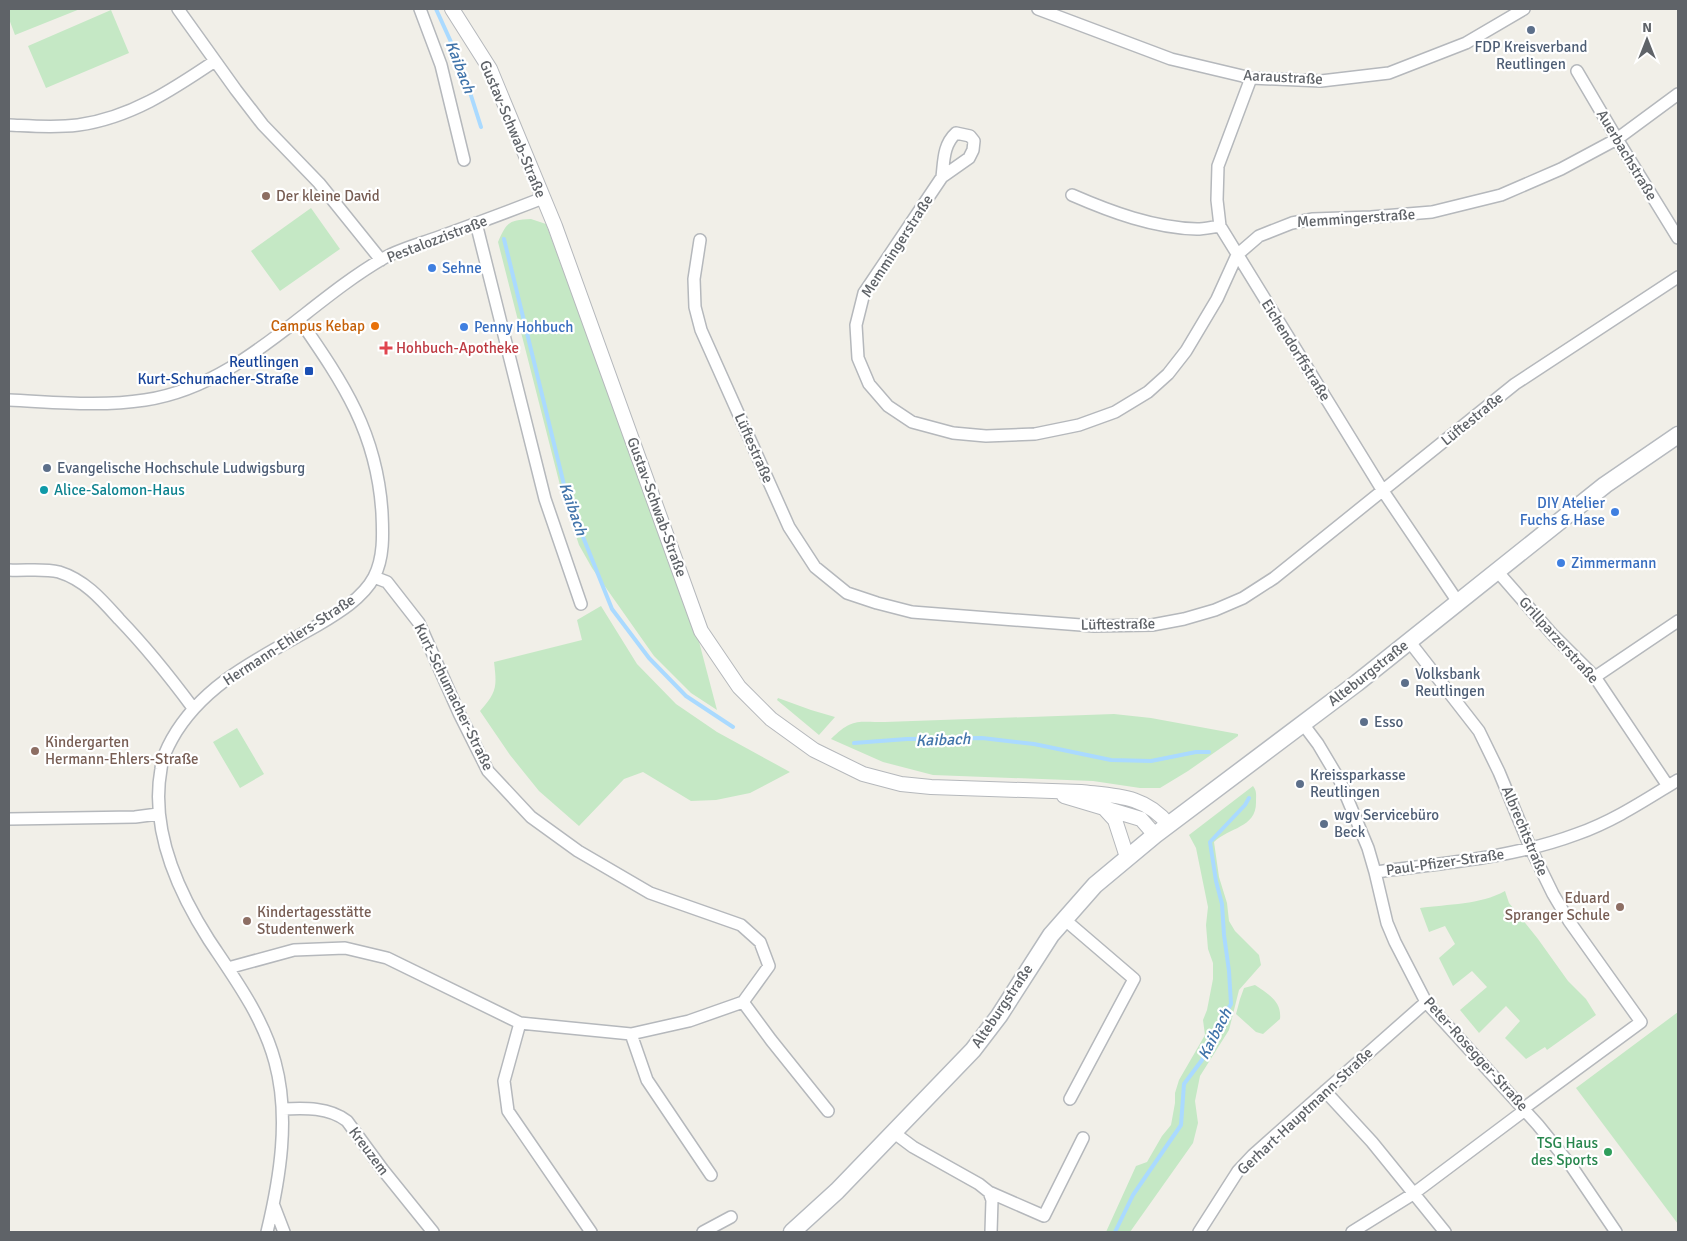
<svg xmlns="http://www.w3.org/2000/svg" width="1687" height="1241" font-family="Signika,sans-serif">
<rect width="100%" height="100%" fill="#f1efe8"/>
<path fill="#c5e8c5" d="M9,9H80L15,35L9,19Z
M111,10L129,53L46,88L28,46Z
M311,208L340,249L280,291L251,251Z
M531,219L546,224L697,634L717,710L691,693L654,656L592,568L579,545L562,493L498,242C507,222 509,220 531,219Z
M601,606L637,664L676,704L717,732L790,772L750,793L716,800L691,801L643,772L624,779L579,826L539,791L510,755L480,711C497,692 497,687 494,662L582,640L577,620Z
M778,698L811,710L835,717L819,735L777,700Z
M1114,714L1151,718L1238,734V736L1188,771L1160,788H1140L1093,781L933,775L883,762L831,739C852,718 857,722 885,722Z
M237,728L264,774L240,788L213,742Z
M1253,786C1257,791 1256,795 1256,801C1257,828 1229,827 1214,842L1219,877L1227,903L1229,921L1235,931L1259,955L1261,965L1239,990L1229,1030L1200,1076L1195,1101L1198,1123L1193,1143L1130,1232H1106L1136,1166L1147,1162L1162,1136L1171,1125L1175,1103V1093L1179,1080L1205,1035L1203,1020L1207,1010L1213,979V963L1208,949L1206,925L1208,907L1196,848L1189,835Z
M1505,891L1509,903L1538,939L1568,981L1586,999L1596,1015L1547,1050L1545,1047L1526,1059L1505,1038L1520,1021L1506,1006L1479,1033L1460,1010L1487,987L1472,971L1453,986L1439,958L1455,944L1445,926L1429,932L1420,908C1448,904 1480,905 1505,891Z
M1255,985C1268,994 1282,1001 1280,1019L1263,1034L1256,1032L1236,1014L1240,999L1244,988Z
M1678,1012V1224L1576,1088Z"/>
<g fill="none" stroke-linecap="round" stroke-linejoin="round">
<path stroke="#aadaff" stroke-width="4" d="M436,9L461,64L481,127
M504,239L567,497L612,609L649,658L686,696L733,727
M854,743L907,739L982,738L1034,744L1111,760L1151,761L1196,752H1209
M1115,1232L1133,1195L1181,1125L1184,1084L1202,1060L1216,1029L1231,1004L1229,971L1224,935L1222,904L1216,881L1210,842L1245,805L1249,798"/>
<defs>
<path id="minor" d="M178,9L236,90L263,125L319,183L381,260
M420,9L441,65L464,160
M1038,9L1171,59L1251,78L1321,81L1389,73L1466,43L1524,9
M1577,71L1617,139L1678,238
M1251,78L1218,166L1217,200L1220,226L1383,491L1458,602
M9,125C32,126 55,128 78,125C130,118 172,90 215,61
M942,177C944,161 943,145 956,133L970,136L974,141L973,150L969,158L942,177L864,293L856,325L858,358L869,384L888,406L912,422L953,433L986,436L1035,434L1079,425L1115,412L1148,392L1168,374L1186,351L1217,299L1237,255L1259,236L1292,223L1313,219L1371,217L1432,212L1501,195L1561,169L1617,139L1678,94
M1072,195C1111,212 1154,228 1197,229C1204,229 1212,227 1220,226
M476,223L545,499L581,604
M700,240L694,279L695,307L701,330L789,527L815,567L847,593L877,603L912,612L1094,626L1152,625L1184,619L1215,610L1243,598L1274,578L1515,384L1678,277
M9,400C54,402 100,407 145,400C240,386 304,304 384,258C400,249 419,244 436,238C472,225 507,212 543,198
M9,570C25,571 43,568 59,572C85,580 102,600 119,619C146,647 170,677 193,708
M1497,571L1553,635L1595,677L1668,786
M1409,641L1479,731L1499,772L1531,849L1553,894L1569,921L1641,1022L1524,1108
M1595,677L1678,621
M1303,724L1318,744L1340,781L1368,848L1375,872L1387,923L1395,942L1426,1002L1538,1125L1572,1167L1616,1232
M9,819L135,817L158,814
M1375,872C1443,863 1513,858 1577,834C1614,821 1645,800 1678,780
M1064,919L1134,979L1070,1099
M228,968L294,950L345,948L387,958L520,1023L631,1034L689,1021L743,1002L769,966L760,942L741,925L650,893L578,851L531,817L488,771L459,713L419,623L387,582L374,577
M743,1002L771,1040L828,1111
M520,1023L504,1081L508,1111L591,1232
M631,1034L647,1080L711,1175
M1325,1091L1372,1142L1445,1232
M283,1109C305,1108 329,1107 347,1121L383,1170L433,1232
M893,1132L913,1147L979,1184L989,1192L1044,1216L1083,1138
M989,1192L992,1200L991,1232
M274,1206L284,1232
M267,1232C280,1178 290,1117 275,1062C263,1017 235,979 209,940C177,890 150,829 161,769C162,758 167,748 172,739C204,682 264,656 318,625C338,613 363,598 374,577C384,558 383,534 382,513C377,432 343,383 299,319
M703,1232L731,1217
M1199,1232L1238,1171L1253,1155L1426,1002
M1352,1232L1413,1194L1525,1110"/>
<path id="tertiary" d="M452,9L490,69L555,226L701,631L739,687L771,719L814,750L863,774L901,784L931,787L1081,792C1116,796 1145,795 1169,825
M1064,796L1141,819L1155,835
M1104,808L1115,820L1127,857"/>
<path id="secondary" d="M792,1232L837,1191L973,1050L999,1016L1051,935L1095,885L1155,835L1357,683L1605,485L1678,435"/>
</defs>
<use href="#minor" stroke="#b5b8bc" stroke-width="14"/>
<use href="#tertiary" stroke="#b5b8bc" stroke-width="16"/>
<use href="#secondary" stroke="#b6babf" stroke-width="19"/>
<use href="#minor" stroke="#fff" stroke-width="11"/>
<use href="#tertiary" stroke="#fff" stroke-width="14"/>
<use href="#secondary" stroke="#fff" stroke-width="16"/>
</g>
<g fill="#5c6f8a" stroke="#fff" stroke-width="2">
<circle cx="1531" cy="30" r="5"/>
<circle cx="47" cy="468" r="5"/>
<circle cx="1405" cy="683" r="5"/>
<circle cx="1364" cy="722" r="5"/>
<circle cx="1300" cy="784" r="5"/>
<circle cx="1324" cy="824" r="5"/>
</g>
<g fill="#8d6e63" stroke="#fff" stroke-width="2">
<circle cx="266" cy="196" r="5"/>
<circle cx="35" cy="751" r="5"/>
<circle cx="1620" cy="907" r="5"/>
<circle cx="247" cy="921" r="5"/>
</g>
<g fill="#3f7fe0" stroke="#fff" stroke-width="2">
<circle cx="432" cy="268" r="5"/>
<circle cx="464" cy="327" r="5"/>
<circle cx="1615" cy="512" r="5"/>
<circle cx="1561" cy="563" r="5"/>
</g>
<circle fill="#e8710a" stroke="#fff" stroke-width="2" cx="375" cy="326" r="5"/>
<path fill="#e0444e" stroke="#fff" stroke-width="2" d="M383.5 340.5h5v5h5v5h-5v5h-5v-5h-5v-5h5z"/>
<rect fill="#1a4fb4" stroke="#fff" stroke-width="2" x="304" y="366" width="10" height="10" rx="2.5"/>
<circle fill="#0f9aa8" stroke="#fff" stroke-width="2" cx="44" cy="490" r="5"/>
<circle fill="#2e9e5b" stroke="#fff" stroke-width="2" cx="1608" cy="1152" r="5"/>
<g text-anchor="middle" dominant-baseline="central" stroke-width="4.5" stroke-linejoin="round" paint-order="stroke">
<g font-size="15" fill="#4e5e75" stroke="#fff" text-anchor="start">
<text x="1531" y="47" text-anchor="middle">FDP Kreisverband<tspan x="1531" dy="17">Reutlingen</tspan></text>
<text x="57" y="468">Evangelische Hochschule Ludwigsburg</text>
<text x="1415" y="674">Volksbank<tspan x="1415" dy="17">Reutlingen</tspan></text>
<text x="1374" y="722">Esso</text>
<text x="1310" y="775">Kreissparkasse<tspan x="1310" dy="17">Reutlingen</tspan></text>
<text x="1334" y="815">wgv Servicebüro<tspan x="1334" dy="17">Beck</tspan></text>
</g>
<g font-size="15" fill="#5f6368" stroke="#fff">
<text transform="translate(1283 77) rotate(3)">Aaraustraße</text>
<text transform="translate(513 129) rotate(67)">Gustav-Schwab-Straße</text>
<text transform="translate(1627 155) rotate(59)">Auerbachstraße</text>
<text transform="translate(1356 218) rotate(-4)">Memmingerstraße</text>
<text transform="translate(437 239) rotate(-21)">Pestalozzistraße</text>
<text transform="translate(897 246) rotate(-57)">Memmingerstraße</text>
<text transform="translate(1296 350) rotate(58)">Eichendorffstraße</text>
<text transform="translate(1472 419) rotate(-39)">Lüftestraße</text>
<text transform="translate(754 448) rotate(66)">Lüftestraße</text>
<text transform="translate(657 507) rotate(70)">Gustav-Schwab-Straße</text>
<text transform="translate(1118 624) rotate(-1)">Lüftestraße</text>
<text transform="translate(289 640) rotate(-33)">Hermann-Ehlers-Straße</text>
<text transform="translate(1559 640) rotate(48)">Grillparzerstraße</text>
<text transform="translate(1368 673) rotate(-38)">Alteburgstraße</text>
<text transform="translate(454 697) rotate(64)">Kurt-Schumacher-Straße</text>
<text transform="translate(1525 831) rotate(67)">Albrechtstraße</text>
<text transform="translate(1445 862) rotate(-8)">Paul-Pfizer-Straße</text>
<text transform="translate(1002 1006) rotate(-56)">Alteburgstraße</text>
<text transform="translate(1476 1054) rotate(48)">Peter-Rosegger-Straße</text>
<text transform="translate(1305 1111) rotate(-43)">Gerhart-Hauptmann-Straße</text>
<text transform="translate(369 1151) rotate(53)">Kreuzem</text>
</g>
<g font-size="15" fill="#785e54" stroke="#fff" text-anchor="start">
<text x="276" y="196">Der kleine David</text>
<text x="45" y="742">Kindergarten<tspan x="45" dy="17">Hermann-Ehlers-Straße</tspan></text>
<text x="1610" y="898" text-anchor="end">Eduard<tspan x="1610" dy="17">Spranger Schule</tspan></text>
<text x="257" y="912">Kindertagesstätte<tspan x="257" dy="17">Studentenwerk</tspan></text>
</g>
<g font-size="15" fill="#366cbe" stroke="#fff" text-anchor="start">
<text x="442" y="268">Sehne</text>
<text x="474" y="327">Penny Hohbuch</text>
<text x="1605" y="503" text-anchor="end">DIY Atelier<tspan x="1605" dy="17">Fuchs &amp; Hase</tspan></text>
<text x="1571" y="563">Zimmermann</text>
</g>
<g font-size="15" fill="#c56008" stroke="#fff" text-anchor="end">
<text x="365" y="326">Campus Kebap</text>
</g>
<g font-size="15" fill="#be3a42" stroke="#fff" text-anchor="start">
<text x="396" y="348">Hohbuch-Apotheke</text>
</g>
<g font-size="15" fill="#164399" stroke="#fff" text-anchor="end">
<text x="299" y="362">Reutlingen<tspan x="299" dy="17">Kurt-Schumacher-Straße</tspan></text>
</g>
<g font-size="15" fill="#0d838f" stroke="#fff" text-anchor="start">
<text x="54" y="490">Alice-Salomon-Haus</text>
</g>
<g font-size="15" fill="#27864d" stroke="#fff" text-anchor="end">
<text x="1598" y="1143">TSG Haus<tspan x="1598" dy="17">des Sports</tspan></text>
</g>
<g font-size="16" font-style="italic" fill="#4174aa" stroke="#fff">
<text transform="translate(460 67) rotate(69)">Kaibach</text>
<text transform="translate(573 509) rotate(71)">Kaibach</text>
<text transform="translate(943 740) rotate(-2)">Kaibach</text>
<text transform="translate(1215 1034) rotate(-63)">Kaibach</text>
</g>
</g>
<rect width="1687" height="1241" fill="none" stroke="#5f6368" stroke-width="20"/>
<g transform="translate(1647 40)" stroke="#ffffff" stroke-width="4" paint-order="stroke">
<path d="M0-4L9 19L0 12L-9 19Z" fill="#5f6368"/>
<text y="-8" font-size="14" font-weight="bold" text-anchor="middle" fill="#5f6368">N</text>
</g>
</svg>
